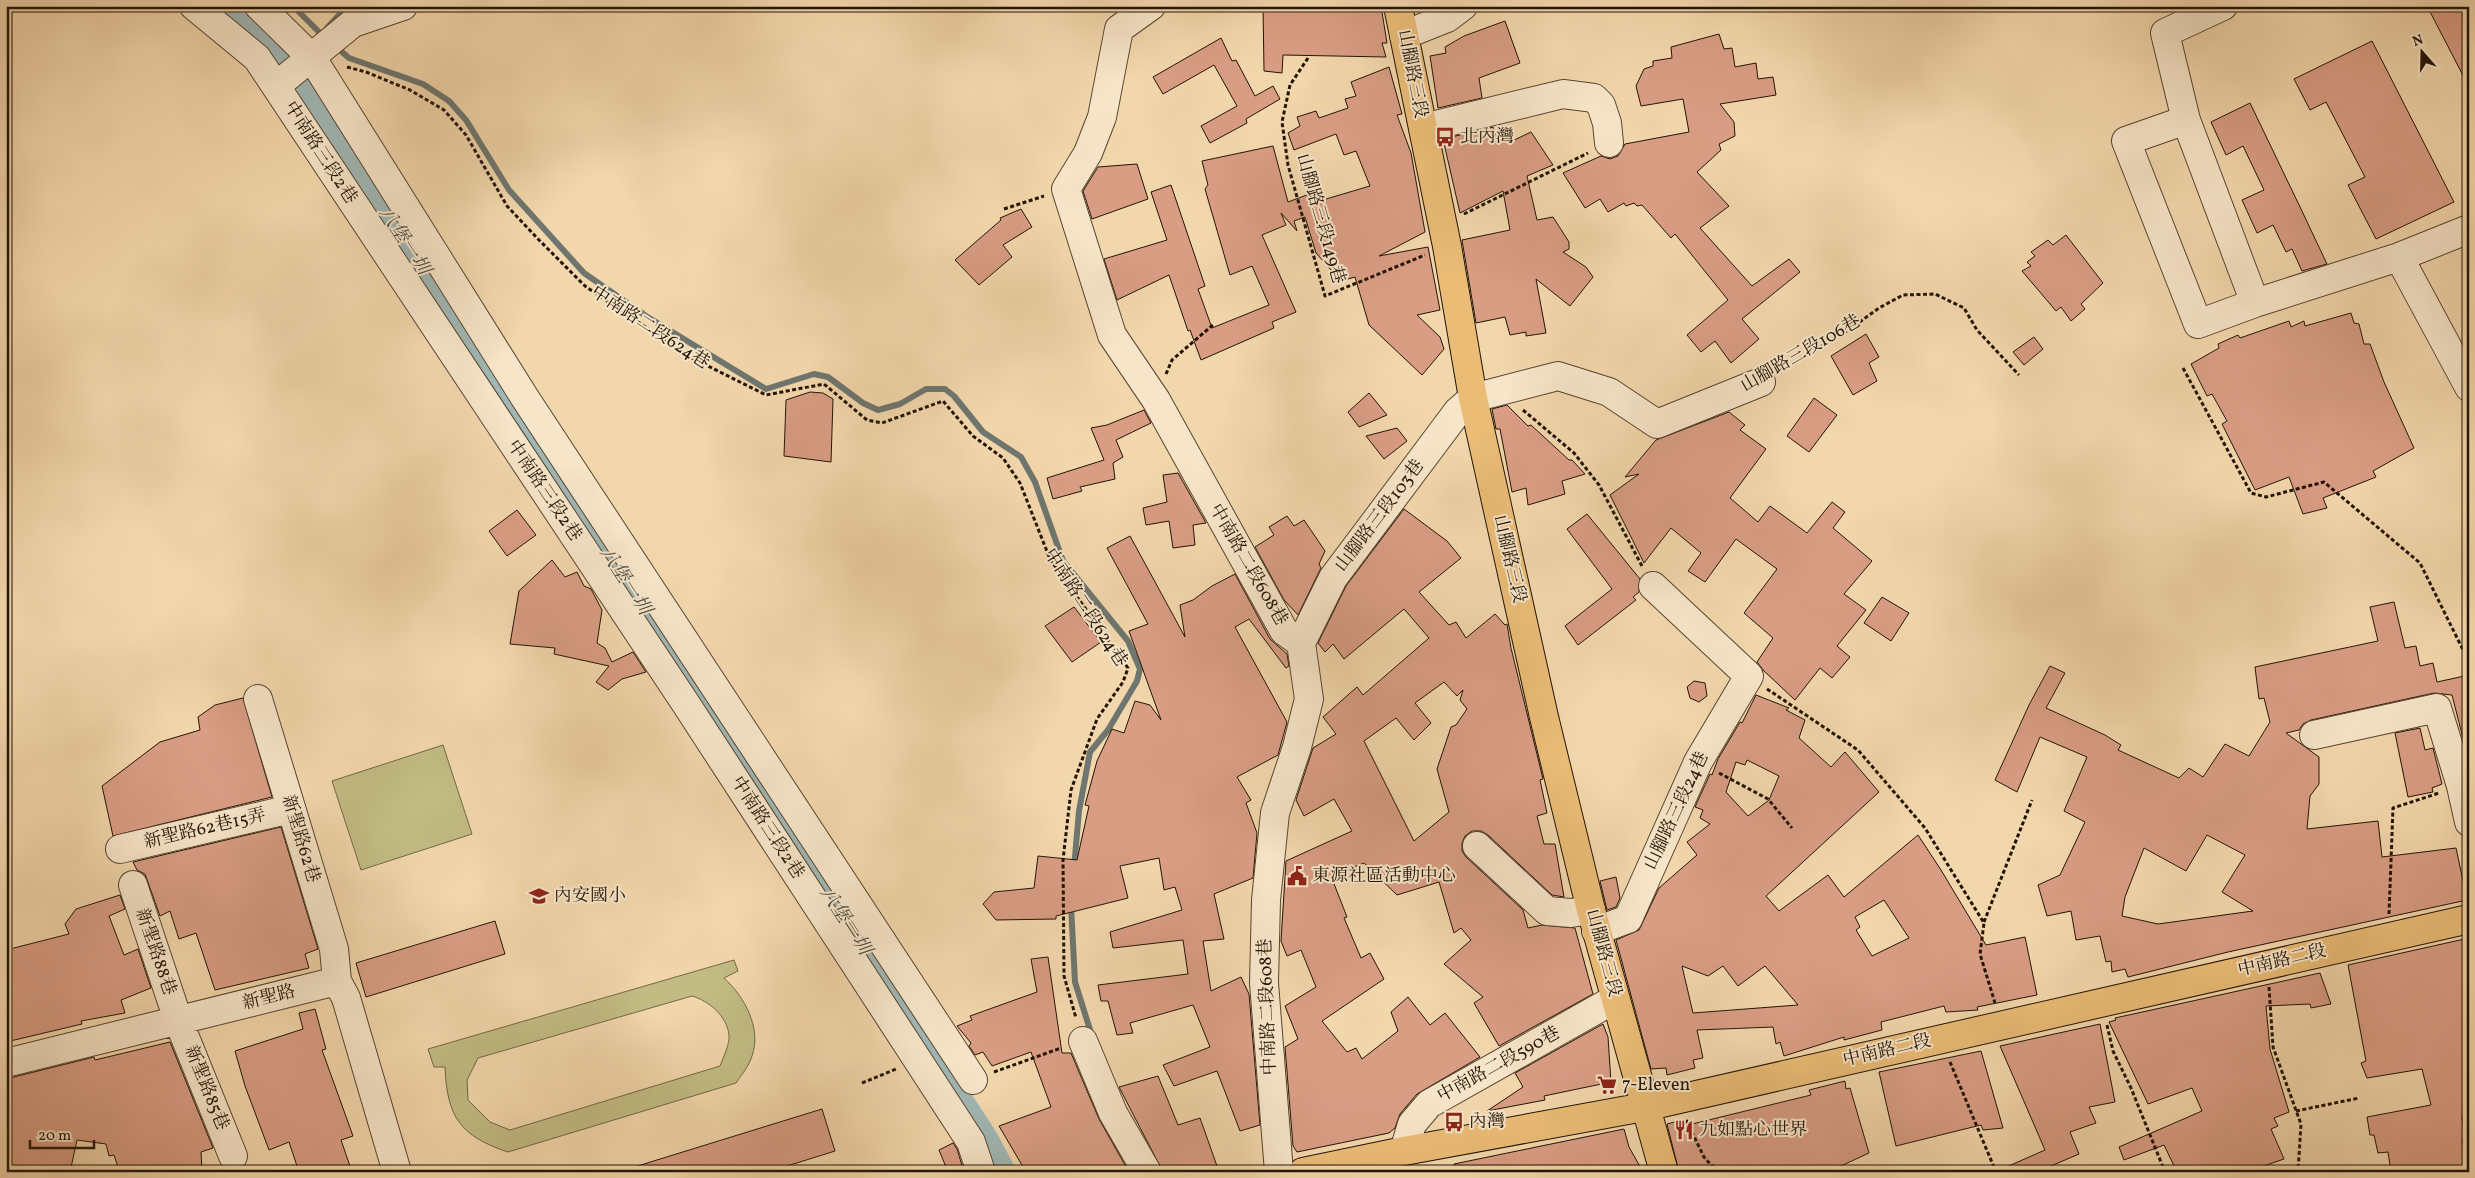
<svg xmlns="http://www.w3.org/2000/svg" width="2475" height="1178" font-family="Vollkorn,'Noto Serif TC',serif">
<rect width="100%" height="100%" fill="#f3d7ac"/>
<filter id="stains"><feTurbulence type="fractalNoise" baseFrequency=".004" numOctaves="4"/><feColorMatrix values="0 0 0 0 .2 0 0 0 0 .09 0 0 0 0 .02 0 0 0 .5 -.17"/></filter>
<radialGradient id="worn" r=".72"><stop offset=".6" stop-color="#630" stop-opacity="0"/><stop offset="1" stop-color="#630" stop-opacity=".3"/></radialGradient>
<path fill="#c2bc84" stroke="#726845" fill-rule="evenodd" d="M443,745L472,834L361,870L332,781Z
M734,960L738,971L724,978C744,996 762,1028 752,1056C749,1066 742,1074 736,1083L508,1152C460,1136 447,1117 445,1067H434L428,1049ZM692,996C709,1001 727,1016 729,1035C730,1044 723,1058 720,1066L510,1130L490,1122L468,1100L467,1080L478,1058Z"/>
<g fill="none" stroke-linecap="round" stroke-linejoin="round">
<path stroke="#6e766f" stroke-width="6" d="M293,6L325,38
M327,28L339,15L351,10
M335,46L349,58L423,84L449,101L466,120L509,190L584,273L646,316L766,389L814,374L828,377L863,403L878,410L900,404L926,389H945L954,396L983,432L1021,457L1035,482L1063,561L1128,641L1140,669L1137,681L1108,730L1090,752L1079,811L1074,868
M1071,906L1075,982L1092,1036"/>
<path stroke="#a0b7b5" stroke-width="22" d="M225,6L287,61L987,1138L1005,1172"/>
</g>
<path fill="#d99d84" stroke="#221406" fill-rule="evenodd" d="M1263,6L1296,8V6H1381L1387,43H1382L1386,57L1283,55L1282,73L1264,71Z
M2427,6H2469V87Z
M1505,21L1520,63L1479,78L1482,98L1438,108L1430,56L1446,53L1445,47L1464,36Z
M1719,34L1724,49L1732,48L1735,67L1756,63L1758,79L1773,77L1776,95L1720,104L1734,122L1735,136L1719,144L1721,150L1697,172L1729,206L1700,228L1752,286L1789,259L1800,272L1742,319L1759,339L1731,363L1715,341L1701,352L1687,335L1728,300L1675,234L1671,238L1642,205L1637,206L1634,203L1626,206L1624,203L1608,212L1600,199L1585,208L1563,173L1601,156L1610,159L1618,156L1625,144L1689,132L1683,99L1641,106L1636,86L1644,69L1653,66V61L1672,58L1671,47Z
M1221,38L1232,61L1236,60L1255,96L1273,86L1280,99L1246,119L1247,123L1210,143L1201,126L1237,106L1214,65L1163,94L1153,77Z
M2372,41L2454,202L2376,239L2348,185L2365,177L2326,102L2310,110L2294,79Z
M1389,67L1402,114L1397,115L1411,153L1425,232L1379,256L1428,247L1440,310L1417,315L1440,337L1444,349L1422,375L1369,325L1355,277L1341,281L1316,253L1305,217L1294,221L1297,231L1281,213L1286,225L1262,235L1296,312L1272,322L1274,328L1201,360L1190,330L1188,331L1169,275L1117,300L1104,259L1167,240L1151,192L1171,185L1205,286L1198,289L1212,328L1269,305L1252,266L1230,275L1205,189L1208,185L1202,161L1273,146L1288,202L1320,190L1326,199L1370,186L1356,151L1344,155L1336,134L1294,150L1288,133L1300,126L1297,117L1316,111L1319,118L1348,108L1345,99L1356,96L1351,82Z
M2250,103L2301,209L2327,264L2302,271L2292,249L2286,252L2273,225L2257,233L2242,200L2264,190L2243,146L2226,155L2211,122Z
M1493,127L1497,139L1505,136L1508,143L1531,132L1553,165L1527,176L1537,220L1553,217L1569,242V249L1563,252L1586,267L1593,277L1570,306L1536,279L1546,333L1526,336V332L1510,335L1505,317L1476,323L1462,240L1510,230L1503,191L1460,213L1443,139Z
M1137,164L1148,199L1092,219L1083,191L1098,167Z
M1021,209L1032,227L1003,245L1012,257L979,285L955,260L1001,220L1000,218Z
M2066,235L2103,283L2081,304L2085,309L2071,321L2061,307L2056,311L2022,271L2031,266L2027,262L2035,256L2031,252L2048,240L2053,245Z
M2351,313L2354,323L2359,324L2364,344H2370L2384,382L2414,448L2373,471L2376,477L2323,498L2327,508L2303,514L2289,477L2255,490L2222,424L2227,421L2212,394L2207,396L2191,364L2219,348L2218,344L2238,335L2240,338L2289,321L2291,327L2304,321L2305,326Z
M1866,334L1879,357L1869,363L1877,381L1853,395L1831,356Z
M2034,337L2043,349L2024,365L2013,352Z
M810,392L823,393L833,399L831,462L784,456L786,400Z
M1369,393L1387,415L1359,427L1348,412Z
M1814,398L1837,415L1809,452L1787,436Z
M1507,405L1528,426L1531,425L1569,460H1572L1585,474L1562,481L1565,494L1528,505L1526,488L1512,492L1500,429H1496L1492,409Z
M1144,410L1151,423L1116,440L1123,457L1113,463L1115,479L1080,487L1082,491L1053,499L1047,478L1104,460L1091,428L1107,425Z
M1729,412L1745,425L1740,430L1766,449L1730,498L1758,522L1770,506L1807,533L1832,502L1845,512L1833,528L1872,561L1844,594L1866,610L1837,646L1850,657L1832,678L1820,668L1795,700L1764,671L1757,662L1773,638L1744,613L1777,569L1736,539L1705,582L1688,571L1701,553L1671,528L1644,563L1610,495L1639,474L1625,477L1656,440Z
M1397,428L1407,441L1384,459L1366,436Z
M1178,473L1206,523L1193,525L1195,545L1173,548L1169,521L1146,525L1143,508L1167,502L1163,475Z
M1404,509L1447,541L1461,558L1419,592L1449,625L1456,622L1466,638L1495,614L1505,625L1507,624L1511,648L1543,779L1540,780L1547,813L1537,816L1544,844H1555L1564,897L1552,895L1488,835L1481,831H1472L1465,836L1462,843V851L1466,857L1523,910L1528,928L1542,925L1575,928L1593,994L1499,1046L1474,1003L1483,997L1444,964L1471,940L1461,928L1454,933L1439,882L1397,895L1364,863L1331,876L1347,917L1344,918L1361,958L1370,953L1384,979L1322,1021L1347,1052L1356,1048L1362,1059L1398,1031L1391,1012L1408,997L1430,1025L1445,1013L1480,1057L1417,1094L1400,1114L1395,1128L1389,1133L1297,1152L1293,1146L1285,1047L1298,1039L1285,1006L1316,987L1301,950L1287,956L1281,941L1286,861L1352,831L1334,799L1304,816L1296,800L1313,748L1336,734L1323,717L1357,687L1363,695L1429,638L1404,609L1344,659L1333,644L1325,652L1318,643L1346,586ZM1444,682L1457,696L1463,690L1460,700L1467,709L1456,725L1451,727L1437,769L1449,812L1414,841L1364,741L1396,718L1414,740L1431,723L1415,703Z
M517,510L536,535L507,556L489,531Z
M1587,514L1640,579L1639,592L1633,597L1636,600L1578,645L1565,626L1612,589L1567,529Z
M1287,516L1294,526L1304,520L1325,551L1319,564L1321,568L1298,615L1284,600L1255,547L1274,535L1269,527Z
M1130,536L1185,637L1180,605L1193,600L1212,586L1235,574L1270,639L1287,654L1289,666L1286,668L1249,619L1235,627L1287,722L1278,755L1237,777L1251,800L1246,803L1257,833L1253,878L1214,894L1224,939L1203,941L1211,991L1241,977L1249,994L1260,1125L1240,1131L1217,1071L1174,1086L1163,1065L1210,1047L1193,1005L1130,1023L1133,1033L1117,1035L1108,1001H1101L1098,985L1188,974L1183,940L1113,948L1110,932L1182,910L1175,887L1164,890L1159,858L1120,866L1128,898L1056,916V919L996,920L983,904L994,892L1034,888L1038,856L1077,860L1089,806L1085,805L1097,761L1112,729L1124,733L1135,701L1150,705L1161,720L1129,631L1148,624L1107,548Z
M552,560L565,577L577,572L584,586L591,589L602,610L597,643L605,648L612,662L633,652L646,672L622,679L608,690L596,682L609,666L554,654L555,648L510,644L519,591Z
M1882,597L1909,613L1891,641L1864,623Z
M2394,602L2405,648L2416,646L2420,666L2433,663L2437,682L2469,675V737L2463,738L2452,695L2434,693L2311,720L2303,724L2299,730L2286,733L2319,757V784L2310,796L2307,829L2378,821L2382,857L2456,848L2467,900L2228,952L2128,977L2125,969L2112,972L2111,961L2106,962L2100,936L2076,940L2071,911L2047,916L2038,885L2060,875L2085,822L2064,811L2087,757L2040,737L2017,792L1995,780L2029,705L2050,666L2065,673L2046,708L2105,735L2121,745L2118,750L2179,778L2189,768L2203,777L2225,744L2249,756L2270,722L2264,698L2259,699L2255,667L2378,641L2370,607ZM2207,835L2245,855L2222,892L2253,911L2158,924L2122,916L2125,897L2144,848L2186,871Z
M1074,607L1101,642L1072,662L1045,626Z
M1694,681L1705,683L1707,696L1699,702L1690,698L1687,687Z
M1756,695L1789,708L1786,710L1805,720L1799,738L1831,767L1845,752L1879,792L1766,896L1779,911L1828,875L1844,897L1918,835L1941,870L1986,945L2025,937L2037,995L1977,1007L1978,1010L1946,1012L1944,1006L1881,1022L1882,1030L1844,1040V1037L1784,1056L1780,1042L1776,1044L1773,1027L1697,1030L1703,1058L1693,1060L1695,1068L1667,1075L1666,1068L1651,1069L1616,940L1639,930L1659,888L1697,855L1687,842L1710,824L1700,818L1703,810L1695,807L1710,774L1712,775L1718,759L1740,722L1742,723ZM1747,760L1779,776L1769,800L1748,816L1726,792L1736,762L1745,765ZM1884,900L1909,938L1872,956L1856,930L1860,927L1855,917ZM1682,966L1708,976L1723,966L1738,986L1765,966L1798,1005L1693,1013Z
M243,698L272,797L113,836L102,786L160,742L200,730L198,717L215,705Z
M2420,728L2425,750L2433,748L2442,784L2432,788L2433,792L2408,797L2395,733Z
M281,827L318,949L305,954L309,968L215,990L196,933L179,939L170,911L160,916L145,874L137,870L133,862Z
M1616,877L1620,898L1616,907L1607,910L1600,881Z
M120,895L125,909L109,916L124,955L138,949L151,988L121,1000L125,1013L81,1021L82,1024L6,1042V950L69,934L65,924L76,909Z
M495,921L505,954L366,997L356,963Z
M2469,938V1115L2462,1116L2465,1140H2462L2469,1172H2391L2388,1152L2378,1153L2374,1135H2370L2367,1117L2431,1105L2422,1069L2367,1078L2361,1063L2366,1061L2348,965Z
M1048,957L1062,1053H1071L1099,1119L1129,1172H1026L999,1126L1051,1107L1031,1052L992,1066L983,1052L975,1055L969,1046L971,1043L957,1026L972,1020L970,1016L1037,992L1031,959Z
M2320,973L2331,1004L2311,1008L2310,1004L2266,1006L2270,1049L2289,1112L2274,1118L2278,1126L2271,1129L2284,1159L2258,1168L2259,1172H2177L2164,1145L2124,1160L2119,1147L2202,1111L2192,1088L2148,1104L2109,1022L2116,1020L2115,1018Z
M315,1009L326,1049L322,1050L353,1136L341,1140L352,1172H299L289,1142L269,1150L245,1086L235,1051L303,1029L299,1013Z
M1603,1024L1608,1037L1611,1082L1544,1096L1545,1100L1487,1111L1523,1087L1515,1073Z
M2100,1024L2115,1102L2089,1107L2096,1123L2070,1132L2079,1154L2037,1172H1995L2045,1150L2000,1046Z
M170,1042L213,1148L201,1152L202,1172H128L127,1168L119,1170L114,1155L109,1156L106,1144L77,1140L70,1172H6V1079L94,1057L95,1060Z
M1981,1051L2003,1128L1983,1130L1981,1125L1896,1146L1879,1072Z
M1158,1076L1178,1125L1200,1118L1217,1166L1193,1172H1163L1119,1087Z
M1845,1081L1846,1089L1850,1088L1869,1153L1828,1172H1679L1667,1124L1682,1120L1684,1126L1811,1095L1809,1090Z
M822,1109L835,1151L768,1172H632L631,1168Z
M1624,1129L1629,1147L1643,1172H1455L1454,1164Z
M953,1143L957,1149L964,1172H948L939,1150Z"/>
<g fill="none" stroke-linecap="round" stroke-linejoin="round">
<defs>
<path id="minor" d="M194,6L257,58L686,704L971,1142L981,1172
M259,6L312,58L525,398L973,1080
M1151,6L1119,29L1102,117L1088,153L1066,189L1112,335L1156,400L1284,631L1301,643L1309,699L1297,747L1275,813L1266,900L1264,983L1279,1172
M2223,6L2165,33L2186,120L2126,141L2198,324L2255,303L2399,257L2469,229
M1404,35L1447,18L1463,6
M276,86L353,23L403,6
M2186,120L2255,303
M1423,128L1563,94L1594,98L1601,105L1607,123L1609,143
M2399,257L2469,387
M1301,643L1333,578L1458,411L1473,398L1558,376L1609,392L1657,424L1761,382
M258,699L334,949L337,981
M2314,735L2437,708L2461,786L2469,822
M1477,846L1547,911L1571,913L1591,910
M120,849L291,809
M133,885L178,1020L233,1156
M1596,931L1628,919L1698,762L1749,676L1653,586
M1083,1041L1113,1113L1147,1172
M6,1063L337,981L346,998L397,1172
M1404,1151L1412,1124L1429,1104L1615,999"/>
<path id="major" d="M1398,6L1447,246L1473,398L1544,717L1591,910L1664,1172
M1303,1172L1404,1151L1644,1107L2469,919"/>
</defs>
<use href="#minor" stroke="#564530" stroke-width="30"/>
<use href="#major" stroke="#221406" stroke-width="30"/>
<path stroke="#221406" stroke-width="3" stroke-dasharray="4 2.5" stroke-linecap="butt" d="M1308,58L1290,85L1282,122L1288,165L1325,296L1425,255
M347,67L366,72L410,90L444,110L466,135L507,206L539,240L585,286L688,356L766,395L824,384L867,420L882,423L943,401L973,436L1003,458L1020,483L1050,559L1128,668L1123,682L1097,719L1071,790L1063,860L1064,976L1076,1018
M1004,209L1044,196
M1464,214L1588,153
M2183,368L2251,493L2266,497L2324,482L2420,563L2469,662
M1782,370L1850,329L1879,308L1903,295L1935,294L1964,308L1977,330L2019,375
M1166,374L1172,360L1214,324
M1523,410L1574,453L1599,485L1642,566
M1767,689L1858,750L1925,828L1984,923L1980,954L1995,1003
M1719,773L1768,799L1792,828
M2389,914L2393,808L2439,793
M1984,922L2032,800
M2269,987L2273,1047L2301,1124L2298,1172
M2107,1025L2113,1051L2131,1088L2165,1172
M1950,1062L1996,1172
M994,1072L1061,1048
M862,1083L896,1069
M2296,1111L2359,1098
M1686,1120L1704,1157L1712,1166L1732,1172"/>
<use href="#minor" stroke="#f7e5c9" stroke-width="28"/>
<use href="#major" stroke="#eabc76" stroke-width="28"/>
</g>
<defs>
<symbol id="bus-bare" viewBox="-9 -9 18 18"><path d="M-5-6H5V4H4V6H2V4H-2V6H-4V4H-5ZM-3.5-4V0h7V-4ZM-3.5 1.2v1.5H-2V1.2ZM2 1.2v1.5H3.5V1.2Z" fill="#8f2418" stroke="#f7e5c9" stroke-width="2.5" paint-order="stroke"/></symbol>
<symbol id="civic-bare" viewBox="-9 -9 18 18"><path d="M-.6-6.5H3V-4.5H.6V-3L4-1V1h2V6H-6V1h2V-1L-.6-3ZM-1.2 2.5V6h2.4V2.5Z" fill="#8f2418" stroke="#f7e5c9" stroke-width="2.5" paint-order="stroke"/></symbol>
<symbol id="school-bare" viewBox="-9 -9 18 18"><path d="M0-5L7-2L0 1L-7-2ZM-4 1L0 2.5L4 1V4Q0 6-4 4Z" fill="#8f2418" stroke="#f7e5c9" stroke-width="2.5" paint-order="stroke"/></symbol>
<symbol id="supermarket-bare" viewBox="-9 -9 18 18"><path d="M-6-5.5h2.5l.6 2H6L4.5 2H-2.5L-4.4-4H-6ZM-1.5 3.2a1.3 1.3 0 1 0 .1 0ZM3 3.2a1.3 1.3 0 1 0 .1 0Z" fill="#8f2418" stroke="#f7e5c9" stroke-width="2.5" paint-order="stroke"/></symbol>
<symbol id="restaurant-bare" viewBox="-9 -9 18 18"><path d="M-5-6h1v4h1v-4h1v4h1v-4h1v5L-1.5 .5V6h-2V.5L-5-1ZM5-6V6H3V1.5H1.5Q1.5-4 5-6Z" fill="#8f2418" stroke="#f7e5c9" stroke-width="2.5" paint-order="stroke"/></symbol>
</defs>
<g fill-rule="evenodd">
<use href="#bus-bare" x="1431" y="123" width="28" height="28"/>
<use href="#civic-bare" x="1283" y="862" width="28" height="28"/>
<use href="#school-bare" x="525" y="882" width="28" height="28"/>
<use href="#supermarket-bare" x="1593" y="1071" width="28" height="28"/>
<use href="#bus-bare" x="1440" y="1108" width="28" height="28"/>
<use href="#restaurant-bare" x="1670" y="1116" width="28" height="28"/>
</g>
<g text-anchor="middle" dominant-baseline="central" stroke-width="4" stroke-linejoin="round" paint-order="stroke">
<g font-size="18" fill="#221406" stroke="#f7e5c9">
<text transform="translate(1412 74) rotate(79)">山腳路三段</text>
<text transform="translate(320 153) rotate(57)">中南路三段2巷</text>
<text transform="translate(1320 219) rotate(74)">山腳路三段149巷</text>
<text transform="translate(650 328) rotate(33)">中南路二段624巷</text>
<text transform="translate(1801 354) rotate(-30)">山腳路三段106巷</text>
<text transform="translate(544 491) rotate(56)">中南路三段2巷</text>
<text transform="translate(1380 516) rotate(-53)">山腳路三段103巷</text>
<text transform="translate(1509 559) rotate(77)">山腳路三段</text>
<text transform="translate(1248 565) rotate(60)">中南路二段608巷</text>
<text transform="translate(1085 608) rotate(57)">中南路二段624巷</text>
<text transform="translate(1677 811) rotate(-65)">山腳路三段24巷</text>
<text transform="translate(767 828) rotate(57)">中南路三段2巷</text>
<text transform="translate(205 829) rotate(-13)">新聖路62巷15弄</text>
<text transform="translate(300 839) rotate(73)">新聖路62巷</text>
<text transform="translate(155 952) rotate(71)">新聖路88巷</text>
<text transform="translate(1603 953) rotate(75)">山腳路三段</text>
<text transform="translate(2282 961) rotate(-13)">中南路二段</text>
<text transform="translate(269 998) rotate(-14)">新聖路</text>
<text transform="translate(1268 1007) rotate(-92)">中南路二段608巷</text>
<text transform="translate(1887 1051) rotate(-13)">中南路二段</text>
<text transform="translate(1499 1065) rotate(-29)">中南路二段590巷</text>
<text transform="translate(206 1088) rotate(68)">新聖路85巷</text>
</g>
<g font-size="18" fill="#221406" stroke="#f7e5c9" text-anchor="start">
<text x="1460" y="137">北內灣</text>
<text x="1312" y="876">東源社區活動中心</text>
<text x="554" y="896">內安國小</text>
<text x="1622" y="1085">7-Eleven</text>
<text x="1469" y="1122">內灣</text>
<text x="1699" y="1130">九如點心世界</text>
</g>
<g font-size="19" font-style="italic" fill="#4e4d43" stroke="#f7e5c9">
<text transform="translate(404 241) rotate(57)">八堡一圳</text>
<text transform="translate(625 581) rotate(57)">八堡一圳</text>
<text transform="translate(845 921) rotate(57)">八堡一圳</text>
</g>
</g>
<rect width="2475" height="1178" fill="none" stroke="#f3d7ac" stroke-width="25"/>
<rect x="8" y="8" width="2460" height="1163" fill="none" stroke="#221406" stroke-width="2.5"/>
<rect x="12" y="12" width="2450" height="1153" fill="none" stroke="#221406"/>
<g transform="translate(2422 52) rotate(340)" stroke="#f7e5c9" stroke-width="4" paint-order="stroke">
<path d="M0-4L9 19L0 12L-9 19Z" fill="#221406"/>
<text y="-8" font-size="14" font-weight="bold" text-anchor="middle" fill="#221406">N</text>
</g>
<path d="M30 1140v8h64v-8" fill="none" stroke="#221406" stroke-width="2.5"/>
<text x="38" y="1140" font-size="15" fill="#221406" stroke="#f7e5c9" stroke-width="4" paint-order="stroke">20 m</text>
<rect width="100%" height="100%" filter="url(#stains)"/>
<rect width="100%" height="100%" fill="url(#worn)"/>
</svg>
